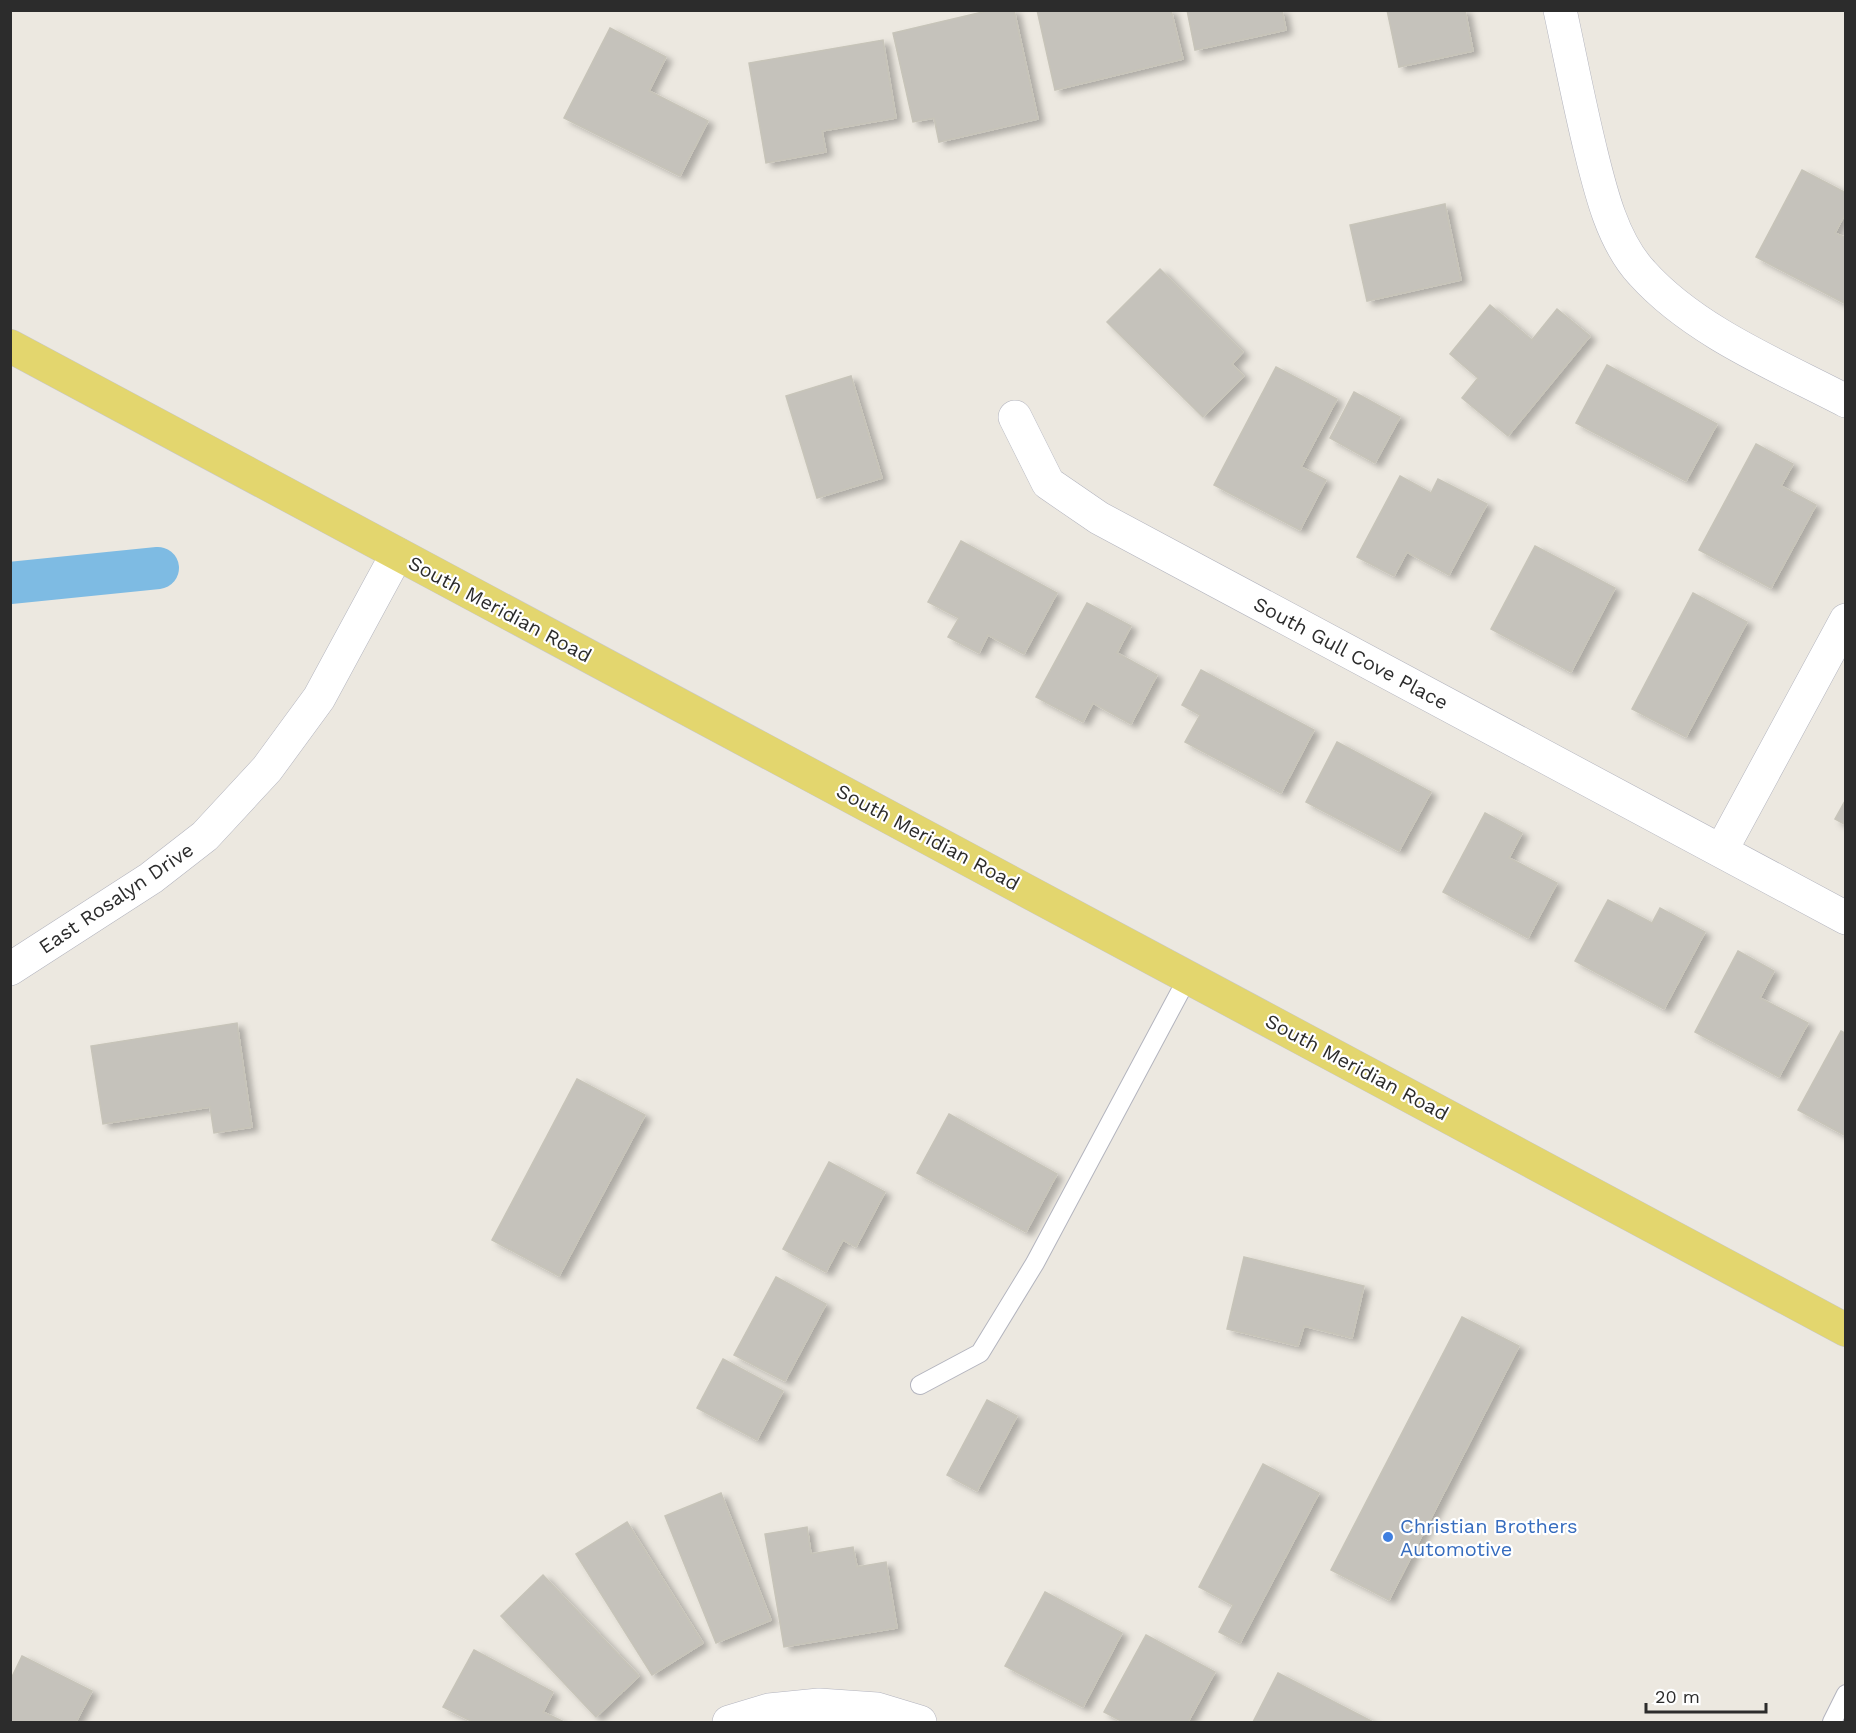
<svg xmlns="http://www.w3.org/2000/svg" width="1856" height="1733" font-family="'Work Sans',sans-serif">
<defs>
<filter id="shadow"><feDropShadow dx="6" dy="4" stdDeviation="3" flood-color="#0004"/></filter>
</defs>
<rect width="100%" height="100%" fill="#ece8e0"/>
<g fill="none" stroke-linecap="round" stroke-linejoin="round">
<path stroke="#7ebbe3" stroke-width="42" d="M10,583L158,568"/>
</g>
<path fill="#c5c2bb" stroke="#c7c4b9" stroke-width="1.5" filter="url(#shadow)" d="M991,10H1014L1038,119L939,142L934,118L913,122L893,33Z
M1037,10H1171L1183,59L1055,90Z
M1187,10H1282L1286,30L1195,50Z
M1387,10H1465L1473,51L1399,67Z
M610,28L666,57L649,91L708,121L680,176L564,118Z
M883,40L896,118L822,131L826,152L766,163L749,63Z
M1802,170L1846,193V212L1835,233L1846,238V304L1756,257Z
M1445,204L1461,280L1367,301L1350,225Z
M1160,269L1243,352L1232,364L1244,376L1203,417L1107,322Z
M1490,305L1532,340L1557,309L1590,336L1508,436L1462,398L1478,378L1450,354Z
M1607,365L1717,424L1686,481L1576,423Z
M1276,367L1337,399L1301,467L1326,480L1300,530L1214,485Z
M851,376L882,478L817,498L786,396Z
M1354,392L1400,417L1375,463L1330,438Z
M1756,444L1793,464L1781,486L1816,505L1771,588L1699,550Z
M1400,476L1431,493L1438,479L1487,504L1449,575L1407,552L1394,576L1357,557Z
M961,541L1057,593L1024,654L988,635L979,653L948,637L959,618L928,602Z
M1535,546L1615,588L1571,672L1491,629Z
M1693,593L1747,622L1686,737L1632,709Z
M1087,603L1131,626L1117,653L1157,675L1131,724L1093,703L1083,722L1036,697Z
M1201,670L1314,730L1281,793L1185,742L1200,715L1182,705Z
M1337,742L1431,792L1399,851L1306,802Z
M1846,799V825L1835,819Z
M1485,813L1522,833L1509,858L1557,883L1528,938L1443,892Z
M1608,900L1652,923L1660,908L1705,932L1664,1009L1575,961Z
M1738,951L1774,971L1760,998L1808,1023L1779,1077L1695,1032Z
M237,1023L252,1127L214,1133L210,1107L103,1124L91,1046Z
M1841,1031L1846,1034V1136L1798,1110Z
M577,1079L645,1115L559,1276L492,1240Z
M949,1114L1057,1174L1026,1232L917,1173Z
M829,1162L885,1192L856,1247L843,1240L826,1272L783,1249Z
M1244,1257L1364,1286L1352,1338L1304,1326L1298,1346L1227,1329Z
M776,1277L826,1304L785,1381L734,1355Z
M1462,1317L1519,1346L1389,1600L1331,1570Z
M723,1359L783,1391L757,1440L697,1408Z
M987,1400L1017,1416L977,1491L947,1475Z
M1263,1464L1319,1493L1240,1643L1219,1632L1233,1605L1199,1587Z
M721,1493L771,1620L716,1643L665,1516Z
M627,1522L703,1643L652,1675L576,1554Z
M807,1527L811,1554L853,1547L857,1567L886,1562L897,1628L784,1647L765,1534Z
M543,1575L639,1676L596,1717L501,1616Z
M1045,1592L1122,1633L1083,1707L1005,1666Z
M1146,1635L1215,1672L1188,1722H1123L1104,1712Z
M474,1650L553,1692L543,1712L564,1722H473L443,1707Z
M22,1656L92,1691L76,1722H10V1681Z
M1278,1673L1373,1722H1253Z"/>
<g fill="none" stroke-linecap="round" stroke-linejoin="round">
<defs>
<path id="service" d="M920,1385L980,1353L1035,1263L1188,977
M1832,1722L1846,1694"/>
<path id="minor" d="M1560,10C1570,56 1579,103 1590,148C1600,189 1612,241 1642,273C1694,331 1777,365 1846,401
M1015,417L1048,483L1099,518L1846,918
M1721,851L1846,620
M10,969L151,878L205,836L267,769L319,698L397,554
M729,1722L769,1710L819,1705L877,1709L920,1722"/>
<path id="primary" d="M10,346L1846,1330"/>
</defs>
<use href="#service" stroke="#b3b4be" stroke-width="20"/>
<use href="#minor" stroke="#b3b4be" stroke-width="34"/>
<use href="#primary" stroke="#c8c8c8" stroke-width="34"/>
<use href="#service" stroke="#fff" stroke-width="18"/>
<use href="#minor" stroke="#fff" stroke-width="33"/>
<use href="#primary" stroke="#e3d66e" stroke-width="33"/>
</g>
<circle fill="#3f7fe0" stroke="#fff" stroke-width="2" cx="1388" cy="1537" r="6"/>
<g text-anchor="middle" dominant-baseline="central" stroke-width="4.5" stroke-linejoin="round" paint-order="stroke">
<g font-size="20" fill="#2c2c2c" stroke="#fff">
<text transform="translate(500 609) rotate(28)">South Meridian Road</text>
<text transform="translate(1351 653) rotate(28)">South Gull Cove Place</text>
<text transform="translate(928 837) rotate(28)">South Meridian Road</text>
<text transform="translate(116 898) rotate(-34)">East Rosalyn Drive</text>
<text transform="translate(1357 1067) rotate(28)">South Meridian Road</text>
</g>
<g font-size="20" fill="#366cbe" stroke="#fff" text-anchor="start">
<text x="1400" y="1526">Christian Brothers<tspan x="1400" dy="23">Automotive</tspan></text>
</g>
</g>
<rect width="1856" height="1733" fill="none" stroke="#2c2c2c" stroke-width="24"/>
<path d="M1646 1703v9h120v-9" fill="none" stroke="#2c2c2c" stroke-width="3"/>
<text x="1655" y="1703" font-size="18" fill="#2c2c2c" stroke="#ffffff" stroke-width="4.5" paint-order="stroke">20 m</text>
</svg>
